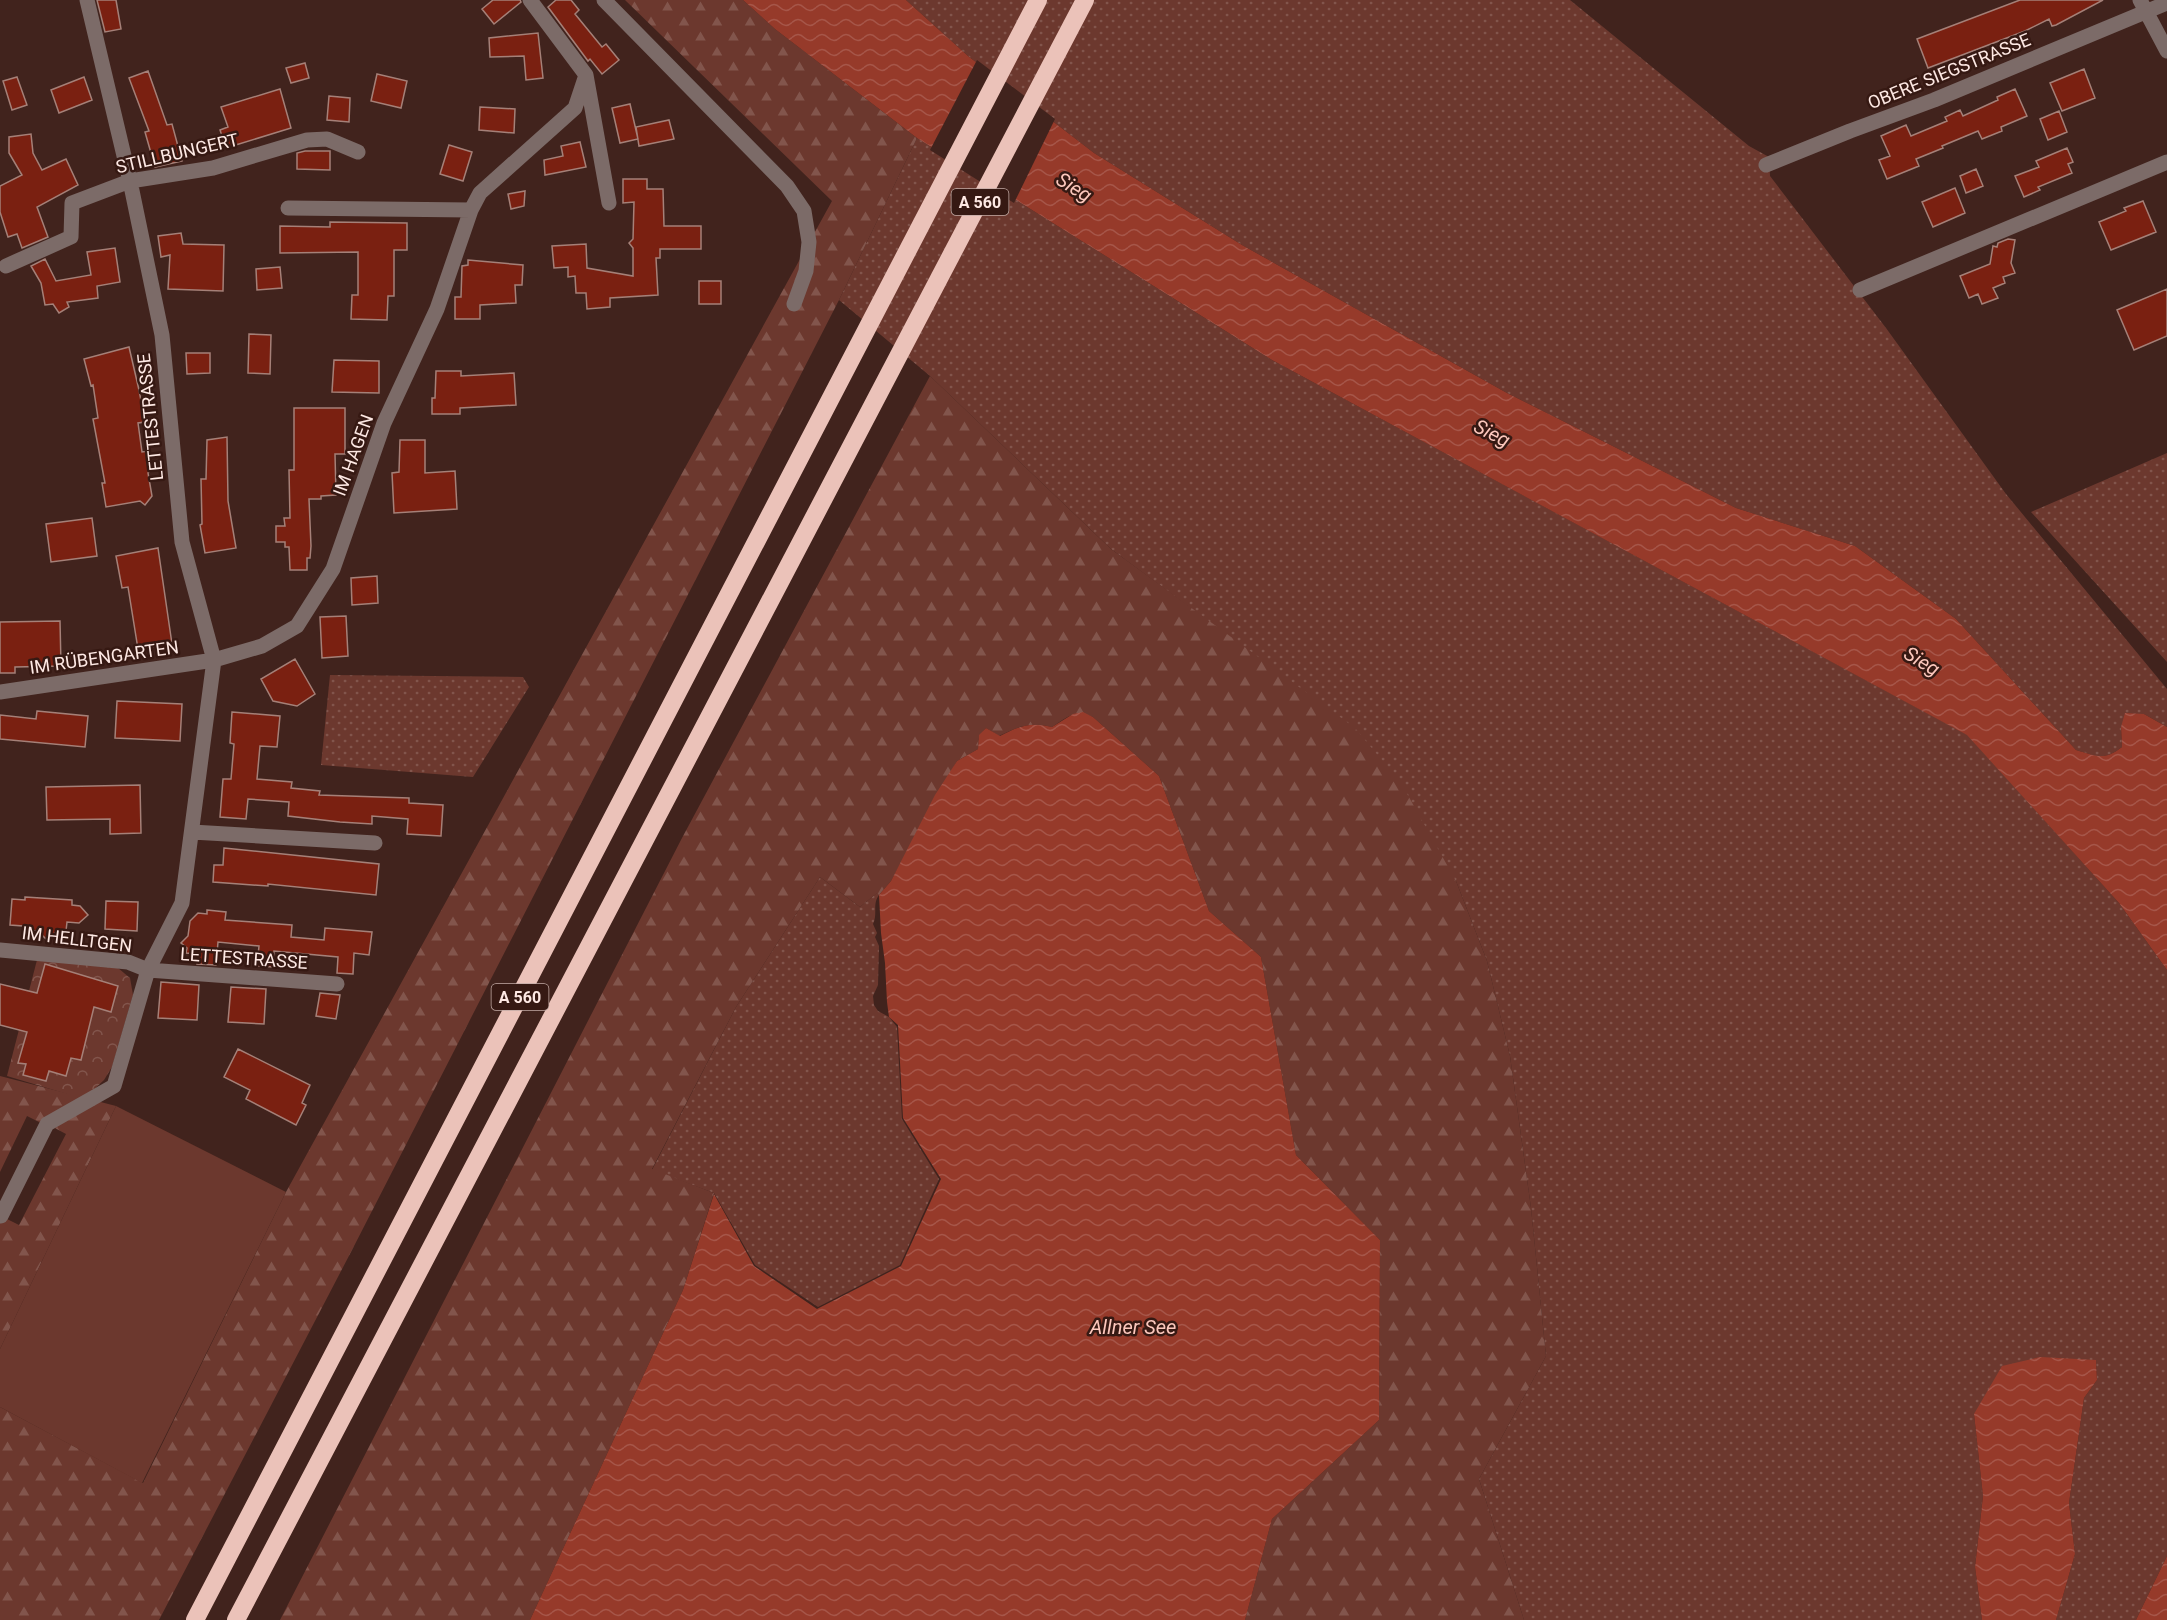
<svg xmlns="http://www.w3.org/2000/svg" width="2167" height="1620" font-family="Roboto,sans-serif">
<defs>
<pattern id="grass-dots" width="8" height="8" patternUnits="userSpaceOnUse" patternTransform="scale(1.5)"><rect width="8" height="8" fill="#6c382e"/><path d="M2 2h.1M6 6h.1" fill="none" stroke="#82554c" stroke-width="1.8" stroke-linecap="round"/></pattern>
<pattern id="forest-firs" width="22" height="20" patternUnits="userSpaceOnUse" patternTransform="scale(1.5)"><rect width="22" height="20" fill="#6c382e"/><path d="M5 1l3.5 6h-7zM16 11l3.5 6h-7z" fill="#82554c"/></pattern>
<pattern id="park-crowns" width="20" height="18" patternUnits="userSpaceOnUse" patternTransform="scale(1.5)"><rect width="20" height="18" fill="#6c382e"/><path d="M2 6a3 3 0 1 1 6 0M12 15a3 3 0 1 1 6 0" fill="none" stroke="#82554c"/></pattern>
<pattern id="water-waves" width="16" height="10" patternUnits="userSpaceOnUse" patternTransform="scale(1.5)"><rect width="16" height="10" fill="#963a2a"/><path d="M0 5q4-4 8 0t8 0" fill="none" stroke="#a65649"/></pattern>
</defs>
<rect width="100%" height="100%" fill="#41231d"/>
<path fill="url(#grass-dots)" d="M906,0H1570L1749,146L1769,157L1770,176L1886,328L2006,494L2167,689V727L2144,714L2121,727L2122,747C2104,761 2097,756 2076,750L1956,619L1855,546L1736,508L1507,393L1242,245L1094,153L968,56Z
M917,138L1272,360L1968,735L2119,903L2167,970V1556L2136,1620H2056L2075,1554L2069,1503L2084,1398L2097,1380L2096,1360L1974,1414L1983,1496L1975,1567L1982,1620H1524L1479,1479L1546,1356L1531,1208L1510,1056L1487,961L1456,881L1208,621L1111,549L930,376L839,300Z
M2167,453V662L2031,512Z
M330,675L523,677L529,687L473,777L321,765Z
M820,877L860,907L878,892L879,895C872,904 878,914 873,924L877,933L875,937L879,946L878,985L873,996L874,1005L878,1011L889,1017L897,1027L902,1119L939,1179L900,1265L818,1307L755,1265L714,1193L652,1170L736,1007Z"/>
<path fill="url(#forest-firs)" fill-rule="evenodd" d="M625,0H743L775,29L917,138L839,300L352,1250L159,1620H0V1407L143,1483L286,1192L832,201Z
M930,376L1111,549L1355,728L1401,783L1456,881L1487,961L1510,1056L1531,1208L1546,1356L1479,1479L1524,1620H1245L1272,1519L1379,1420L1380,1240L1296,1155L1261,957L1209,911L1159,776L1093,717C1075,709 1067,717 1052,727C1029,722 1020,726 999,736L986,728L979,736L978,749L957,761L891,881L879,895L877,893L860,907L820,877L736,1007L652,1169L714,1193L683,1290L530,1620H280L682,838Z
M0,1076L116,1106L0,1349V1212L43,1124L27,1116L0,1172ZM51,1126L66,1134L19,1225L5,1218Z"/>
<path fill="url(#park-crowns)" d="M37,960L118,968L130,978L133,995L112,1067L104,1080L84,1099L7,1076Z"/>
<path fill="#6c382e" d="M116,1106L286,1192L142,1483L0,1407V1349Z"/>
<path fill="url(#water-waves)" d="M743,0H906L968,56L1094,153L1242,245L1507,393L1736,508L1855,546L1956,619L2076,750C2097,756 2104,761 2122,747L2121,727L2125,713L2144,714L2167,727V970L2119,903L1967,735L1272,360L917,138L775,29Z
M1083,712L1093,717L1159,776L1209,911L1261,957L1296,1155L1380,1240L1379,1420L1272,1519L1245,1620H530L683,1290L714,1194L754,1266L817,1309L901,1266L941,1179L903,1118L898,1025L889,1017L887,1002L885,963L881,933L879,895L891,881L935,795L957,761L978,749L979,735L986,728L1000,736C1020,726 1029,722 1052,727L1073,714Z
M2040,1357L2096,1360L2097,1380L2084,1398L2069,1503L2075,1554L2056,1620H1982L1975,1567L1983,1496L1974,1414L2002,1366Z
M2167,1556V1620H2136Z"/>
<path fill="#41231d" d="M977,60L1055,119L1014,203L930,150Z"/>
<path fill="#7a2011" stroke="#a58078" stroke-width="1.5" d="M97,0H116L121,29L105,32Z
M493,0H520L521,2L494,24L482,9Z
M556,0H571L579,10L575,14L602,47L606,44L619,60L602,74L590,59L588,61L548,7Z
M2020,0H2103L2056,25L2052,26L2049,19L2025,31L1928,68L1917,39Z
M538,33L543,78L526,80L524,56L490,57L489,38Z
M305,63L309,78L291,83L286,68Z
M2084,69L2095,98L2062,111L2050,83Z
M148,71L167,125L172,124L182,161L155,167L145,132L149,131L129,78Z
M377,74L407,81L401,108L371,101Z
M17,77L27,105L12,110L3,81Z
M84,77L92,100L59,113L51,90Z
M280,89L291,128L226,148L220,130L228,127L221,107Z
M2015,89L2027,116L2001,127L2002,131L1982,139L1978,131L1942,146L1943,148L1916,159L1919,166L1887,179L1879,160L1890,156L1881,136L1906,125L1911,136L1947,121L1945,117L1960,110L1963,116L1998,100L1997,97Z
M329,96L350,98L349,122L327,120Z
M630,104L638,139L620,143L612,108Z
M480,107L515,109L514,133L479,130Z
M2059,111L2067,132L2048,140L2040,119Z
M669,120L674,139L639,146L636,127Z
M31,134L33,153L42,170L66,159L78,185L37,207L48,237L22,248L17,234L8,237L0,212V186L22,175L9,153V137Z
M580,142L586,167L545,175L544,160L563,156L561,146Z
M449,145L472,152L463,181L440,174Z
M2067,148L2073,162L2068,164L2072,173L2038,187L2040,190L2024,197L2015,176L2039,167L2036,161Z
M305,151H330V170L297,169V153Z
M1976,169L1983,186L1966,193L1960,176Z
M623,179H647V189H663L664,226H701V249H660V258H656L658,295L610,298V307L587,309L586,293H576L575,276L568,277V267L554,268L552,246L586,244L587,268L633,276V248L629,243L633,239L634,202L623,203Z
M1955,188L1965,213L1933,227L1922,202Z
M525,191L524,206L511,209L508,194Z
M2143,201L2156,232L2111,250L2099,222L2126,211L2124,208Z
M330,222L407,223V250H394V296H388L387,320L351,319L352,295H358V252L280,253V226L330,227Z
M181,233L183,244L224,245L223,291L168,289L170,255L161,257L158,236Z
M2008,239L2015,240L2011,263L2015,273L2003,277L2005,283L1993,288L1998,298L1982,304L1978,294L1969,298L1960,276L1990,264L1993,246L1997,247L1998,243Z
M115,248L120,282L97,286L98,298L67,302L69,307L59,313L53,304L45,305L41,283L31,266L45,259L56,281L91,275L87,252Z
M468,260L523,265L522,285H515L516,303L480,305V319H455V297H461L462,266L468,265Z
M280,267L282,288L257,290L256,269Z
M699,281H721V304H699Z
M2167,289V336L2134,350L2117,310Z
M249,334L271,335L270,374L248,373Z
M129,347L139,390L145,422L138,423L142,452L149,451L150,463L154,465L148,473L152,496L145,505L140,501L106,507L102,483H105L93,419L98,418L93,385L91,386L84,359Z
M186,353H210V373L187,374Z
M334,360L379,361V393L332,392Z
M436,371H461V376L514,373L516,405L460,408V414H432V398H435Z
M294,408H345V454H335L336,495L321,496V499H309L311,546L310,558H307V570H290L289,547H285V542H276V526H285L284,518H290L289,470H294Z
M227,437L228,501L236,548L205,553L200,525L202,524L201,479H206L207,440Z
M400,440H425V473L455,471L457,509L394,513L392,473L399,472Z
M92,518L97,556L51,562L46,524Z
M158,548L172,644L138,649L128,587L122,588L116,556Z
M377,576L378,603L352,605L351,578Z
M346,616L348,656L322,658L320,617Z
M60,621L61,666L15,667V673H0V622Z
M295,659L315,694L297,706L273,701L261,679Z
M117,701L182,704L180,741L115,738Z
M37,711L88,716L85,747L0,739V715L36,719Z
M232,712L280,716L277,747L260,746L257,779L292,782L291,788L320,791L319,795L409,798V803L443,805L441,836L407,834L408,819L372,816V824L340,822L288,816L289,802L248,799L246,819L220,817L223,779H231L234,744L230,743Z
M140,785L141,833L110,834V819L47,820L46,787Z
M224,848L379,864L376,895L268,884V886L213,882L214,865H223Z
M25,897L72,900V905L80,906L88,915L79,923L67,922L66,931L58,930L47,940L38,931L23,930V926L10,925L12,899L25,900Z
M106,901L138,902L137,931L105,929Z
M207,910L226,912L225,920L292,925L291,937L324,940L325,928L372,932L369,955L354,953L353,974L337,973L338,957L274,951L273,967L257,966L259,946L218,942L216,965L197,964L198,954L186,953L187,948L181,943L188,936L190,921L198,913L207,914Z
M45,964L118,986L111,1012L94,1007L81,1060L71,1058L66,1076L49,1071L46,1081L23,1075L26,1064L18,1063L27,1032L0,1025V984L37,993Z
M161,982L199,985L197,1020L158,1018Z
M231,987L266,989L264,1024L228,1022Z
M320,993L340,995L336,1019L316,1016Z
M238,1049L310,1085L302,1103L306,1105L296,1125L246,1099L250,1090L224,1077Z"/>
<g fill="none" stroke-linecap="round" stroke-linejoin="round">
<path stroke="#7c6b68" stroke-width="15" d="M530,0L586,75L609,203
M604,0L787,186L804,211L809,242L806,271L794,304
M2140,0L2167,51
M1766,165L1850,131L1934,100L2167,3
M288,208L471,210
M6,266L71,237L72,203L130,181L213,168L307,140L327,139L358,152
M1860,290L2167,162
M0,692L214,660L262,646L297,626L333,569L384,423L437,309L471,210L480,193L575,108L586,75
M192,832L375,843
M0,950L128,962L148,970L337,984
M1,1216L47,1124L114,1086L148,970L182,903L214,660L182,542L162,335L130,181L87,0"/>
<path stroke="#ebc2b9" stroke-width="18" d="M195,1620L1038,0
M236,1620L1085,0"/>
</g>
<g text-anchor="middle" dominant-baseline="central" stroke-width="5" stroke-linejoin="round" paint-order="stroke">
<g fill="#361913" stroke="#c2aba5" stroke-width="1.5">
<rect x="951.5" y="189" width="57" height="26" rx="4.5"/>
<rect x="491.5" y="984" width="57" height="26" rx="4.5"/>
</g>
<g font-size="16" font-weight="bold" fill="#fee9e4">
<text x="980" y="202">A 560</text>
<text x="520" y="997">A 560</text>
</g>
<g font-size="18" fill="#fee9e4" stroke="#361913">
<text transform="translate(1949 71) rotate(-22)">OBERE SIEGSTRASSE</text>
<text transform="translate(177 153) rotate(-13)">STILLBUNGERT</text>
<text transform="translate(150 417) rotate(-96)">LETTESTRASSE</text>
<text transform="translate(353 455) rotate(-70)">IM HAGEN</text>
<text transform="translate(104 657) rotate(-8)">IM RÜBENGARTEN</text>
<text transform="translate(77 939) rotate(7)">IM HELLTGEN</text>
<text transform="translate(244 958) rotate(4)">LETTESTRASSE</text>
</g>
<g font-size="20" font-style="italic" fill="#fcc7bc" stroke="#361913">
<text transform="translate(1074 187) rotate(32)">Sieg</text>
<text transform="translate(1492 433) rotate(27)">Sieg</text>
<text transform="translate(1922 661) rotate(31)">Sieg</text>
<text x="1133" y="1327">Allner See</text>
</g>
</g>
</svg>
